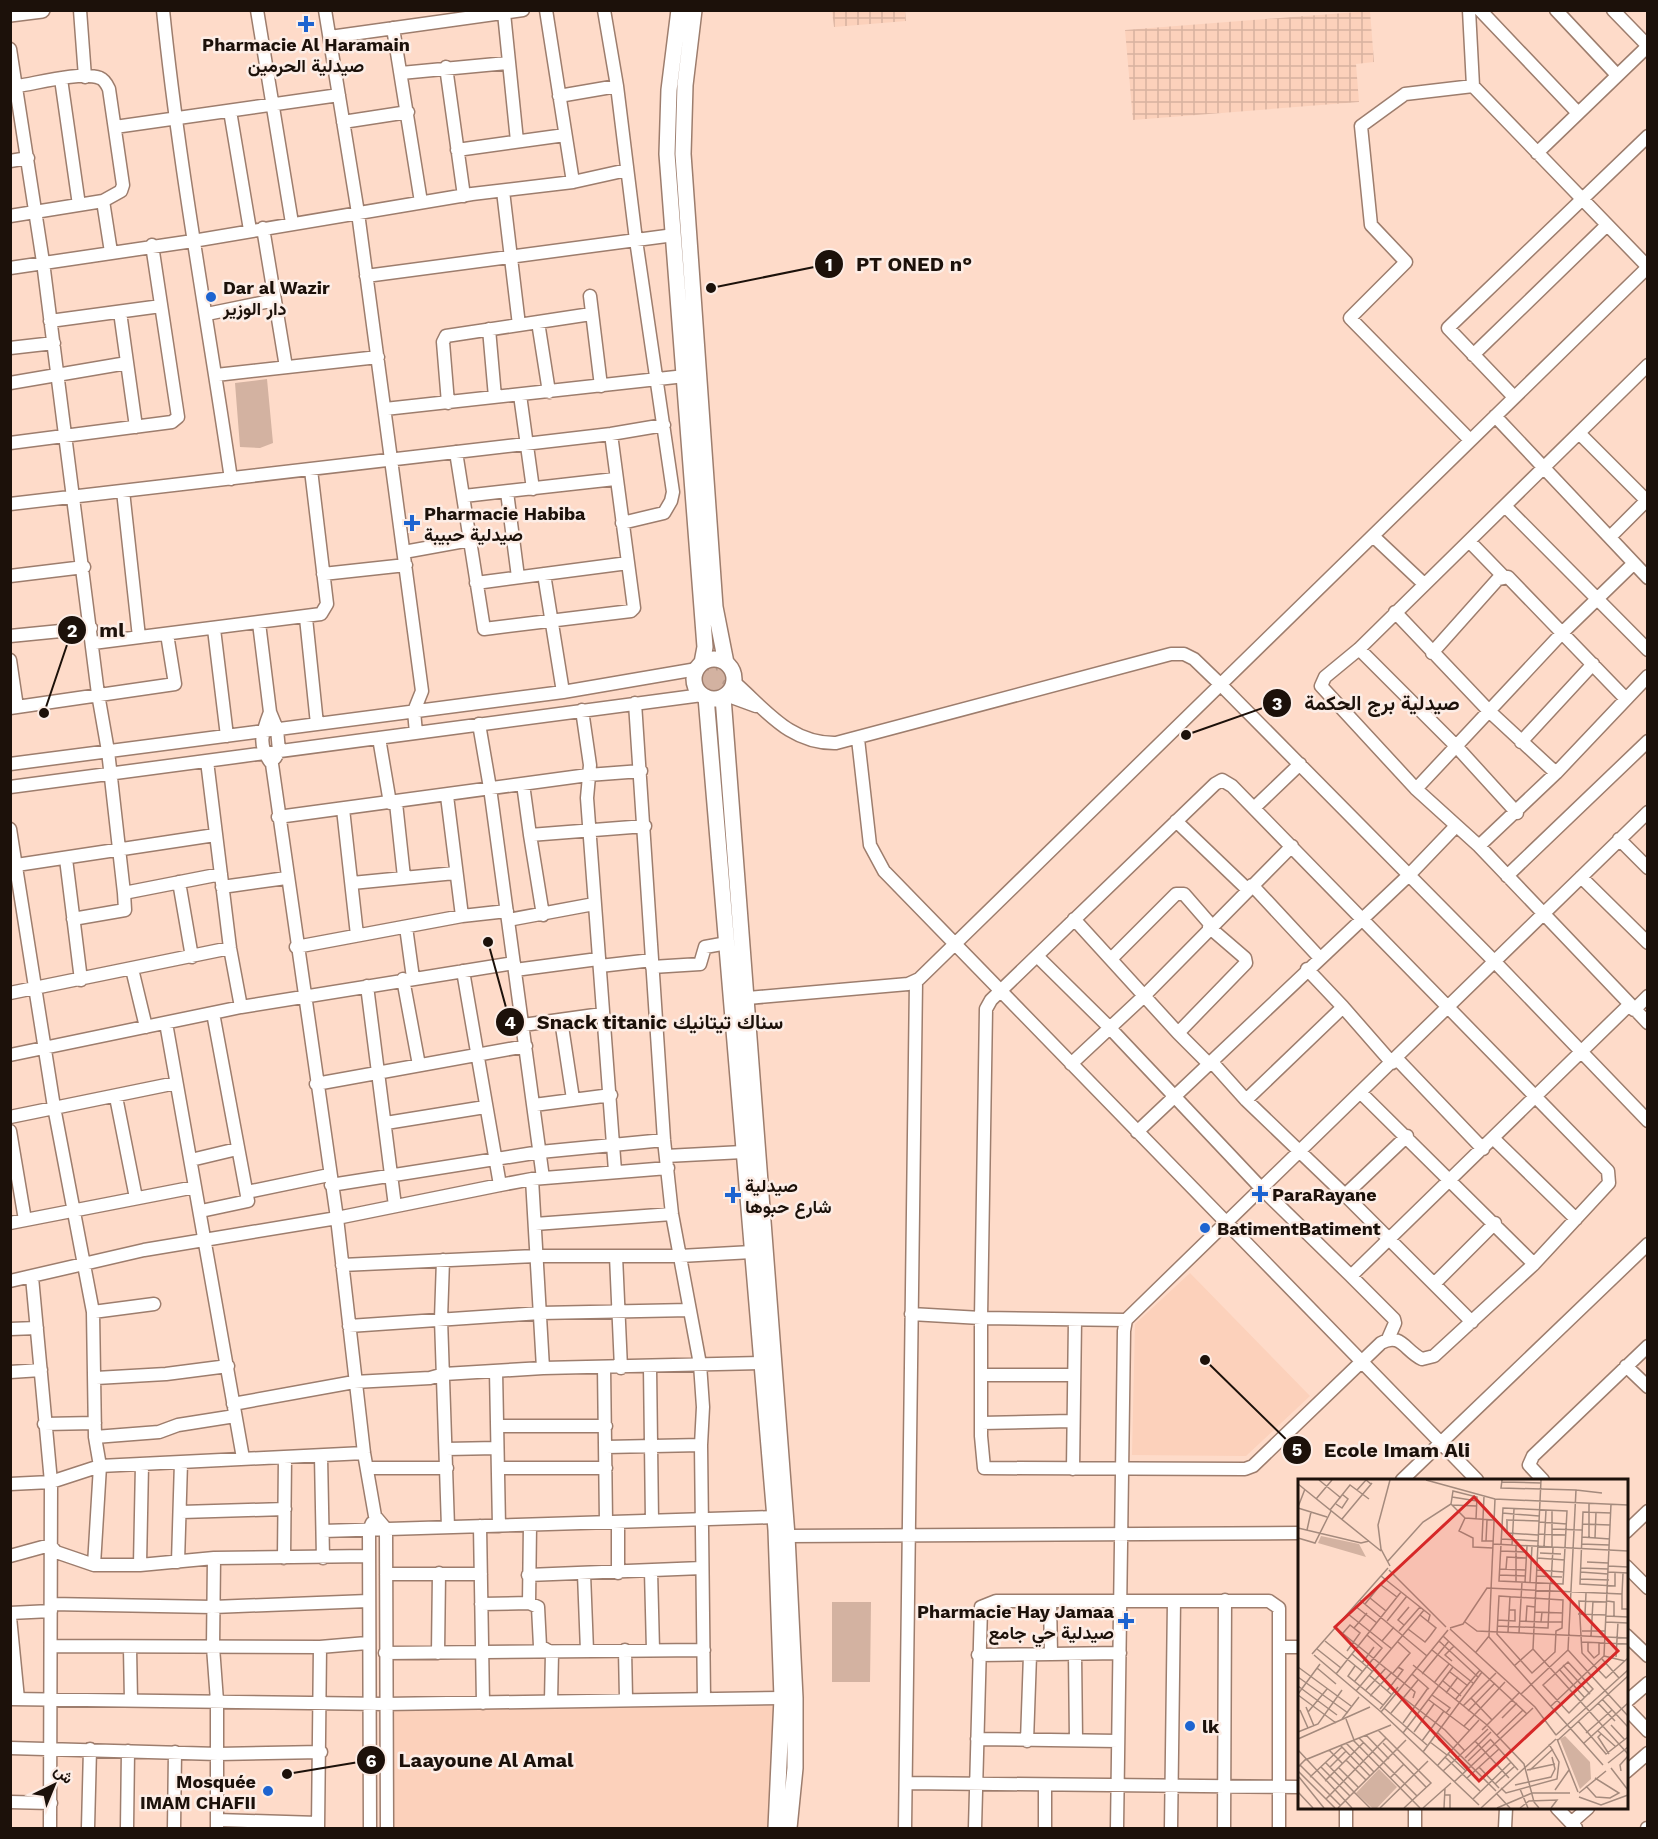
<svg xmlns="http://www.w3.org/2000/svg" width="1658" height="1839" font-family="'Work Sans',Vazirmatn,sans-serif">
<defs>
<pattern id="industrial-grid" width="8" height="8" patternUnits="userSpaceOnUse" patternTransform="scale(1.5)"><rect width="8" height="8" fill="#fcd1bb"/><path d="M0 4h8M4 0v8" fill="none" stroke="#d7b29f"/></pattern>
<pattern id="park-crowns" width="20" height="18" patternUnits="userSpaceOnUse" patternTransform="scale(1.5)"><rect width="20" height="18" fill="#d3b2a1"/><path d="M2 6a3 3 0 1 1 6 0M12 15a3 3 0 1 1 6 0" fill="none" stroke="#b59889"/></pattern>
</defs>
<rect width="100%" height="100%" fill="#fedbc9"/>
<path fill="#fcd1bb" d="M1190,1273L1310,1396L1246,1456L1132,1455L1135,1324Z
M774,1706L769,1828H394L392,1708Z"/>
<path fill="url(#industrial-grid)" d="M832,11H905L906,21L834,27Z
M1370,11L1374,62L1356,64L1359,102L1133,120L1125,30Z"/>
<path fill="#d3b2a1" d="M267,379L273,443L260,448L240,447L235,383Z
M832,1602H871L870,1682H832Z"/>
<path fill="url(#park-crowns)" d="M702 679a15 15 0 1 1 30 0a15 15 0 1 1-30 0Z"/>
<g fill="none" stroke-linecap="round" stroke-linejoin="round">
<defs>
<path id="minor" d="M80,10L85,77
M163,10C179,168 208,322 231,479
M257,10L292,223
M325,10L358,213L422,691L414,711L416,733
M546,10L573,182
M604,10L617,86L636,240L673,492L671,501L664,513L622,523
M1480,10L1578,113
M1556,10L1617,75
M504,13L517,141
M393,28L421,202
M330,37L523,10
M10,49L43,262L98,694L108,751L124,893L125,910L73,919
M446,67L464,196
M401,73L507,63
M61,79L79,205
M559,96L617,86
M230,111L250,230
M343,122L408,112
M115,127L339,95
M457,150L565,135
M1537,153L1648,46L1613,10
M10,161L28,158
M503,191L519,325
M103,201L111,252
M10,216L103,201L121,191L123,185L109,89C107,85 105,80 100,78C81,71 38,83 18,86
M263,228L286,367
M10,268L193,241L472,194L573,182L627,170
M366,276L674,235
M590,296L601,386
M120,312L136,427
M207,314L275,300
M50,321L161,306
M538,322L549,392
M489,329L495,397
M10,348L54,343
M1473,355L1607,225
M1648,365L1359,649L1325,677L1321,686L1416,789L1479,846L1648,1023
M216,375L378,357
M10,383L127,363
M520,395L533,489
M1514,397L1448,328L1648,136
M448,403L443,342L446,336L591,314
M385,409L685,376
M1495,416L1648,578
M1580,434L1648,502
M1470,440L1350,318L1406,262L1371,225L1361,126L1405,94L1473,86
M10,443L172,422L178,417L152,245
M456,452L484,629L631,611L634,608L611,434
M123,491L139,637
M507,492L518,577
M464,496L615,479
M10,504L611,434L664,425
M1505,506L1648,650
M1373,536L1424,584
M1611,536L1648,499
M1469,541L1503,576
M404,552L470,540
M323,574L406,565
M544,574L563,692
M10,576L84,567
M476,583L628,563
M1395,612L1489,711L1556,773
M306,618L317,724
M259,623L270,712L277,729L279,751L275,758
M214,629L227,736
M10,636L91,628
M93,643L321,614L327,604L311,470
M1359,649L1456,746L1517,813
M1432,653L1498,579L1508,577L1625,698
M10,660L17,707
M734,682C766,710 790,744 836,743L1171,654H1184L1194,659L1221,685L1494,961L1648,1121
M726,695L756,706
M635,703L664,1140L672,1214L700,1364L703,1407L701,1445L704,1699
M10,708L175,684L167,634
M582,710L590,765L587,798L615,1171
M270,712C262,733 257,746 272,764L337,1218L364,1453L375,1516L386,1529L387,1828
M479,724L490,788L543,1178
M379,738L390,803
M858,739L870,845L884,871L1477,1480
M1521,742L1593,664
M207,761L230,948L241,1007
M10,764L563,692L697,669
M1222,780L1232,786L1608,1171L1609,1183L1534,1264L1434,1356L1422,1359C1405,1351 1401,1332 1381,1343L1253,1466L1245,1469L984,1468L981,1436V1318L986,1009L991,1000L1215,784Z
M523,784L530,835
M10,787L702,695
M1416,789L1562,633L1632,565
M447,796L462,916
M396,803L404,877
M1254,808L1300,764
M343,809L357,935
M278,817L588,775L641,771
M1176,821L1247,889
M10,829L54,1107L93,1312L95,1437L100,1466L94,1565
M1619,839L1648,868
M1479,846L1556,773L1648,676
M66,859L81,980
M10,866L215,835
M1507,876L1648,741
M1581,877L1648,943
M179,882L192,957
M352,883L455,873
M1252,885L1319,957
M222,887L286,878
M124,893L221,874
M543,915L530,835L645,826
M1074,919L1178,1033L1246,963L1245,958L1209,927
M508,920L594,904
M406,927L413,978
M296,947L462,916L507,911
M1037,956L1108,1026L1261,1188L1351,1276L1629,1005
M1111,959L1176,894H1184L1211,925
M600,966L652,960
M652,967L700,964L705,947L727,943
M132,969L146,1027
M1307,969L1343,1007
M515,970L598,959
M463,971L500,1185
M403,979L419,1065
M367,986L395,1206
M10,993L230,948
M748,998L908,984L919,979L1648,267L1473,86L1469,10
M1634,1010L1648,996
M561,1020L573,1099
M166,1023L243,1458
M523,1025L602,1014
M1178,1033L1208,1063
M10,1055L241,1007L514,963
M1397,1059L1483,1149
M1211,1061L1246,1100L1345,1195L1407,1136
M1071,1064L1144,996L1292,846
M316,1084L526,1046
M1361,1093L1534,1264
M116,1097L136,1198
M1246,1100L1343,1007L1392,1063
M534,1105L611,1095
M10,1117L176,1083
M386,1123L485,1107
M10,1131L25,1220
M1137,1132L1409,875L1456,826
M1494,1139L1576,1219
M666,1156L743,1152
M191,1160L237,1149
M532,1179L543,1368
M331,1185L540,1152L664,1140
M247,1192L329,1175
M1345,1195L1472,1322
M201,1211L248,1201L213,1013
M10,1223L195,1187
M535,1224L672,1214
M616,1256L621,1368
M443,1260L441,1319L448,1527
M342,1265L536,1256H680L752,1252
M1351,1276L1394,1319L1395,1323L1388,1339
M32,1277L51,1482L50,1828
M10,1281L144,1250L337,1218L500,1185L532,1179L668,1168
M1434,1284L1495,1223
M93,1312L154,1304
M911,1314L981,1318L1126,1320
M349,1326L540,1313L690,1310
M10,1329L37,1328
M1626,1366L1648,1387
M604,1367L606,1522
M650,1367L652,1521
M496,1371L499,1526
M10,1372L41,1370
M981,1375H1073
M96,1378L166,1374L228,1366
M233,1404L354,1382L430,1378L444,1374L543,1368L761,1363
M981,1423L1071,1421
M44,1424L95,1423
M497,1426H606
M95,1437L159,1432L178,1425L235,1416
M606,1447L701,1445
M446,1449L497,1448
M321,1456L323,1558
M367,1468H447
M499,1468H606
M1073,1469L1075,1320
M1402,1480L1648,1244
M1543,1480L1529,1465L1533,1456L1648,1346
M10,1484L51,1482L100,1466L364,1453
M181,1512L285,1509
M618,1522V1573
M480,1526L483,1703
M323,1531L775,1517
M1626,1532L1648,1511
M787,1536L1300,1533
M10,1556L50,1545L56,1552L94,1565H140L214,1558L369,1556
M214,1558L213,1647L217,1701V1828
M284,1558L285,1457
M178,1562L181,1462
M140,1565L142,1464
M1626,1566L1648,1588
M651,1571L653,1650
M386,1574H481
M584,1574L587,1651
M528,1575L702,1568
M1050,1601L1051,1654
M529,1603L530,1525
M51,1604L213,1607L368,1601
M481,1604L529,1603L538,1607L540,1646L552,1653L551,1701
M10,1613L51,1611
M10,1617L18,1699
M1626,1635L1648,1656
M51,1646L320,1647L367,1643
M1280,1647H1300
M130,1648L131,1701
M625,1650L626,1698
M385,1653L704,1650
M438,1653L439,1573
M1075,1654L1076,1740
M978,1655L1120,1653
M10,1699L385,1704L782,1698
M1626,1702L1648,1683
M1626,1708L1648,1731
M977,1739L1118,1741
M1027,1741L1030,1655
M10,1748L218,1754L321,1752
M1626,1772L1648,1753
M906,1783L1300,1787
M10,1802L51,1803
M1557,1808L1576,1828
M217,1820L318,1823
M1571,1823L1588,1808
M88,1828L90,1749
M127,1828L128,1751
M174,1828L175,1752
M318,1828L320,1647
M370,1828L369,1530L372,1523
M905,1828L916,981
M975,1828L981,1607L996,1601H1269L1279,1608V1828
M1045,1828V1787
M1117,1828L1124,1331L1126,1320L1648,812
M1171,1828L1174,1601
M1224,1828L1225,1600
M1346,1828V1808
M1415,1828V1808
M1505,1828L1506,1808
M1647,1828H1648"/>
<path id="major" d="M679,10L669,90L667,154L705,647L702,663
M694,10L685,85L683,154L715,607L726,663
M10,14L42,10
M694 679a20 20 0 1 1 40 0a20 20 0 1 1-40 0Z
M706,697L776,1530L782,1698L776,1828
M723,697L787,1536L795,1698V1768L789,1828"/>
</defs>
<use href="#minor" stroke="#9d7d6d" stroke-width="15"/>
<use href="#major" stroke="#9d7d6d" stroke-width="18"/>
<use href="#minor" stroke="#fff" stroke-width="12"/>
<use href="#major" stroke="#fff" stroke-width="15"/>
</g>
<g fill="#1d64d0" stroke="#fcede6" stroke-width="2">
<path d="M303 15h6v6h6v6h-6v6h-6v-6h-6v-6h6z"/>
<circle cx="211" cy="297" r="6"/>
<path d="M409 514h6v6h6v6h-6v6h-6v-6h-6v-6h6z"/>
<path d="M1257 1185h6v6h6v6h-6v6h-6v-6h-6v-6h6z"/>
<path d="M730 1186h6v6h6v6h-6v6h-6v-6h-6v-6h6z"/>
<circle cx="1205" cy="1228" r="6"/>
<path d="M1123 1612h6v6h6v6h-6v6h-6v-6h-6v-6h6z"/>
<circle cx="1190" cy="1726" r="6"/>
<circle cx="268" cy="1791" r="6"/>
</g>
<g text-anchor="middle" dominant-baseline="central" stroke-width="5" stroke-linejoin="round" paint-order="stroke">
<g font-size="18" font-weight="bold" fill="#1c110a" stroke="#fcede6" text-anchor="start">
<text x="306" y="44" text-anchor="middle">Pharmacie Al Haramain<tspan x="306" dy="21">صيدلية الحرمين</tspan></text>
<text x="223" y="287">Dar al Wazir<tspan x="223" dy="21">دار الوزير</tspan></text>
<text x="424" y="513">Pharmacie Habiba<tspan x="424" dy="21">صيدلية حبيبة</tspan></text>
<text x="745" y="1185">صيدلية<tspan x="745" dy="21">شارع حبوها</tspan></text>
<text x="1272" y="1194">ParaRayane</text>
<text x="1217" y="1228">BatimentBatiment</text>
<text x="1114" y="1611" text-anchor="end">Pharmacie Hay Jamaa<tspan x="1114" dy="21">صيدلية حي جامع</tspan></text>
<text x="1202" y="1726">lk</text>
<text x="256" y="1781" text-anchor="end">Mosquée<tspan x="256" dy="21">IMAM CHAFII</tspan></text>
</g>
</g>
<g transform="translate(1298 1479)">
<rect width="330" height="330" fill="#fedbc9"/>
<path d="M81,290L99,308L79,329H74L58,314Z" fill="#d3b2a1"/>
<path d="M23,57L61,65L68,78L20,64ZM267,257L292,283L293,300L282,310L262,260Z" fill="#d3b2a1"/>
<path fill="none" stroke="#a48a7d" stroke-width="1.5" d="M21,1L43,19M128,1L197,20L330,26M204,1L203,9L278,11L270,171L223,215M243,1L235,170L330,275M204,3L243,4M0,5L83,72M59,11L68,1L73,5M278,11L304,14M186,17L184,62H195M154,18L179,22M18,20L34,1M38,25L44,29L50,20L45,16M153,25L167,39L196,41M154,26L178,27M0,28L7,10M0,29L29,38M205,29L269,32L265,105L201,102ZM32,31L52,6L71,20M204,34L241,37M313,34L285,33L282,105L317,107V93M167,39L161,52L175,59V68L195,69M44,40L74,4M208,41L241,42M209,41V54L240,56M241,43L269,45M285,45L312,46M0,49L63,64L71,62M254,50L284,51M9,51L13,33M240,55L268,56M284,58L312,60M0,59L17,64L33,32M291,59V24M297,59L298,33M203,60L240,62M188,62L189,41M195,65L330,72M283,65L311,66M214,66L216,30M246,68L248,31M254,69V32M203,72L228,73M242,74L263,75M239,79L267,81M90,82L125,43L153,25L155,12L179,18L178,40M289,83L310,84M92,87L83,70L80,46L92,1M310,87L330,88M282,89L310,90M202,90L228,91M208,90L209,78L228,79M91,91L148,148M239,91L266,93M282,93L310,95M310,93L330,94M202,96L228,97M83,97L132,136L130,143M238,97L264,98M282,100L311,101M218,103V67M227,103L229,67M232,103L234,67M253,104L255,69M83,106L99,118M324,115L325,94M201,117L265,121L264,149L258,152L257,173L234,194L199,155ZM72,119L88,132M62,121L129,177M309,122L316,123V137M309,123L281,122L284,174L308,199L330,179M67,125L87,100M57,127L79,144M237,133L265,134M50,135L94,170M280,135L308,136M287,135L288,114M308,137L330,138M199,141L217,142V131H211M89,142L109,117M222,142L243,143L244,133M228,142L229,127L237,128M167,143L179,152L330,159M243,143H264M308,143L330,144M106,146L100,141L111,128M199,147L250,149L252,104M38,149L117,213L115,219M56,149L69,134M152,149L165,145L189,109L324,115V130H330M110,150L127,163L132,157L138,149L122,136M152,150L237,228L258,256M101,152L122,128M284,152H307M210,153L212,117M45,154L52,146L62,154L49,172M221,154L224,103M145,157L229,235M293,157L295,122M191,158L305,286M27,162L65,193M84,162L96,148M141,162L180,198M284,163L330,165M290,163V172L296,179L301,175V163M19,170L43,189M134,171L175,204M270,171L330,237M178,173L191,157L197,20M14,175L90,89M54,175L74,192M16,176L82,232L181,326M306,177L327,182M318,178L320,143M304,180L321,199M154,182L147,176L156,167M270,183L295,210L271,234L245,206ZM64,184L76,168M115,186L189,246L226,285L236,323L241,329M265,186L292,215M57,187L50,197L85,226M216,187L235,170M0,188L53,227M19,189L38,205M261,190L287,219M152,193L170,207M95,194L112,174L100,163M38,195L103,113M114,195L131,210M124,195L151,162M71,196L94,216M0,198L50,234M145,202L163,217M56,203L84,169L69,156M136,204L151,185M0,207L39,236M58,212L126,131M67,212L88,189M89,212L105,191L100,188M99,214L147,251L167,272M148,214L160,198M0,215L22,185M0,216L38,244M134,216L152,229L148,234M72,217L94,193M173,219L194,241M304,220L330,248M131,221L171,251M157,221L182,191M300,224L317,242M165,227L198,194M253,227L306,177L313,25M8,228L16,247M86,229L129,266M82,230L100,208M2,231L10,249M170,232L197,204M10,233L29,210M83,233L150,151M93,234L120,201M204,239L219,224M44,240L61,218M48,240L56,261M280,242L308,275L330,258M105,244L130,209M313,246L327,261M166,247L207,203M80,251L133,304L106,329M184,251L221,214M300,252L318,268M0,253L20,245L44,211M116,253L136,225M139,253L198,312M105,254L155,188M288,254L314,231M303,255L300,258L311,275M68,256L91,280M199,256L225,231M258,256L330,191M61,259L119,317M0,260L72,228M140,260L171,289M259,260L280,313M55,261L122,329M193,261L220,291M260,261L330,197M124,262L146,232M177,262L211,299M132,263L149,276M48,264L76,293M85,264L128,308M286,264L330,224M43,267L72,297M0,271L54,329M31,271L44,284M125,273L184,193M150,275L168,292M147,278L182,312M167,279L193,253M48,281L68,301M170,282L193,260M27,283L56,313M310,284L330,268M2,286L42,326M139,287L181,241M0,288L7,281L93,246M23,288L52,317M32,288L48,272M40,288L60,308M181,288L201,309M313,289L330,311M229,291L257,285M232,291L255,270M0,292L37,329M145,292L190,250M323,292L322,286L330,277M1,298L26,329M12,298L44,268M92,299L106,285M169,299L201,270M27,302L66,263M156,303L235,229M197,305L217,287M217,306L253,298L257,290L254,278M288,307L298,318L312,319L321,314L297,299M203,309L208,314L259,300L261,283L251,265M222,310L230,329M257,311L271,291M0,313L15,329M56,313L72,329M198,314L212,329M281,314L308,292M147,316H152V329M281,318L303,326L330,316M28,320L88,259M175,320L213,283M40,329L108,261M82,329L130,282M125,329L153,304M146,329L147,309M183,329L258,260M199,329L234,314H272M222,329L231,322L259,321L253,329"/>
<path fill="#d62828" fill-opacity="0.15" stroke="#d62828" stroke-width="3" d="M176,18L320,172L181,302L37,148Z"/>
<rect width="330" height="330" fill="none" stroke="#1c110a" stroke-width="3"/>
</g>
<path fill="none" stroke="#1c110a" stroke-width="2" d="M711 288L829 264M44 713L72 630M1186 735L1277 703M488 942L510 1022M1205 1360L1297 1450M287 1774L371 1760"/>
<g fill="#1c110a" stroke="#fcede6" stroke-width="2">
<circle cx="711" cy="288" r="6"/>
<circle cx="44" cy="713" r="6"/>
<circle cx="1186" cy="735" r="6"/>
<circle cx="488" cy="942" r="6"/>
<circle cx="1205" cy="1360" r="6"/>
<circle cx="287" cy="1774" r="6"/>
<circle cx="829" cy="264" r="15"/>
<circle cx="72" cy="630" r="15"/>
<circle cx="1277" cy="703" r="15"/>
<circle cx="510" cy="1022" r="15"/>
<circle cx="1297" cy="1450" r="15"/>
<circle cx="371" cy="1760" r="15"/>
</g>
<g font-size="18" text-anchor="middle" font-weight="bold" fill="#fff">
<text x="829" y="271">1</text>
<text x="72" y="637">2</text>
<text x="1277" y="710">3</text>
<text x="510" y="1029">4</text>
<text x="1297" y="1456">5</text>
<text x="371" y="1767">6</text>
</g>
<g font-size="20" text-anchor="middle" font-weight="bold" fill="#1c110a" stroke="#fcede6" stroke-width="5" stroke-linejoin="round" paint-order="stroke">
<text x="914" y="271">PT ONED n°</text>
<text x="112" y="637">ml</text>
<text x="1382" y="710">صيدلية برج الحكمة</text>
<text x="660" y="1029">Snack titanic سناك تيتانيك</text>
<text x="1397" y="1457">Ecole Imam Ali</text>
<text x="486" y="1767">Laayoune Al Amal</text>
</g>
<rect width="1658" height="1839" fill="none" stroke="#1c110a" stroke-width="24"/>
<g transform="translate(54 1785) rotate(43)" stroke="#fcede6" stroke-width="4.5" paint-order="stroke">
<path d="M0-4.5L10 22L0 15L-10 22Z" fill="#1c110a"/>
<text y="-9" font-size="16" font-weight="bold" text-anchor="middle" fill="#1c110a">ش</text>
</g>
</svg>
